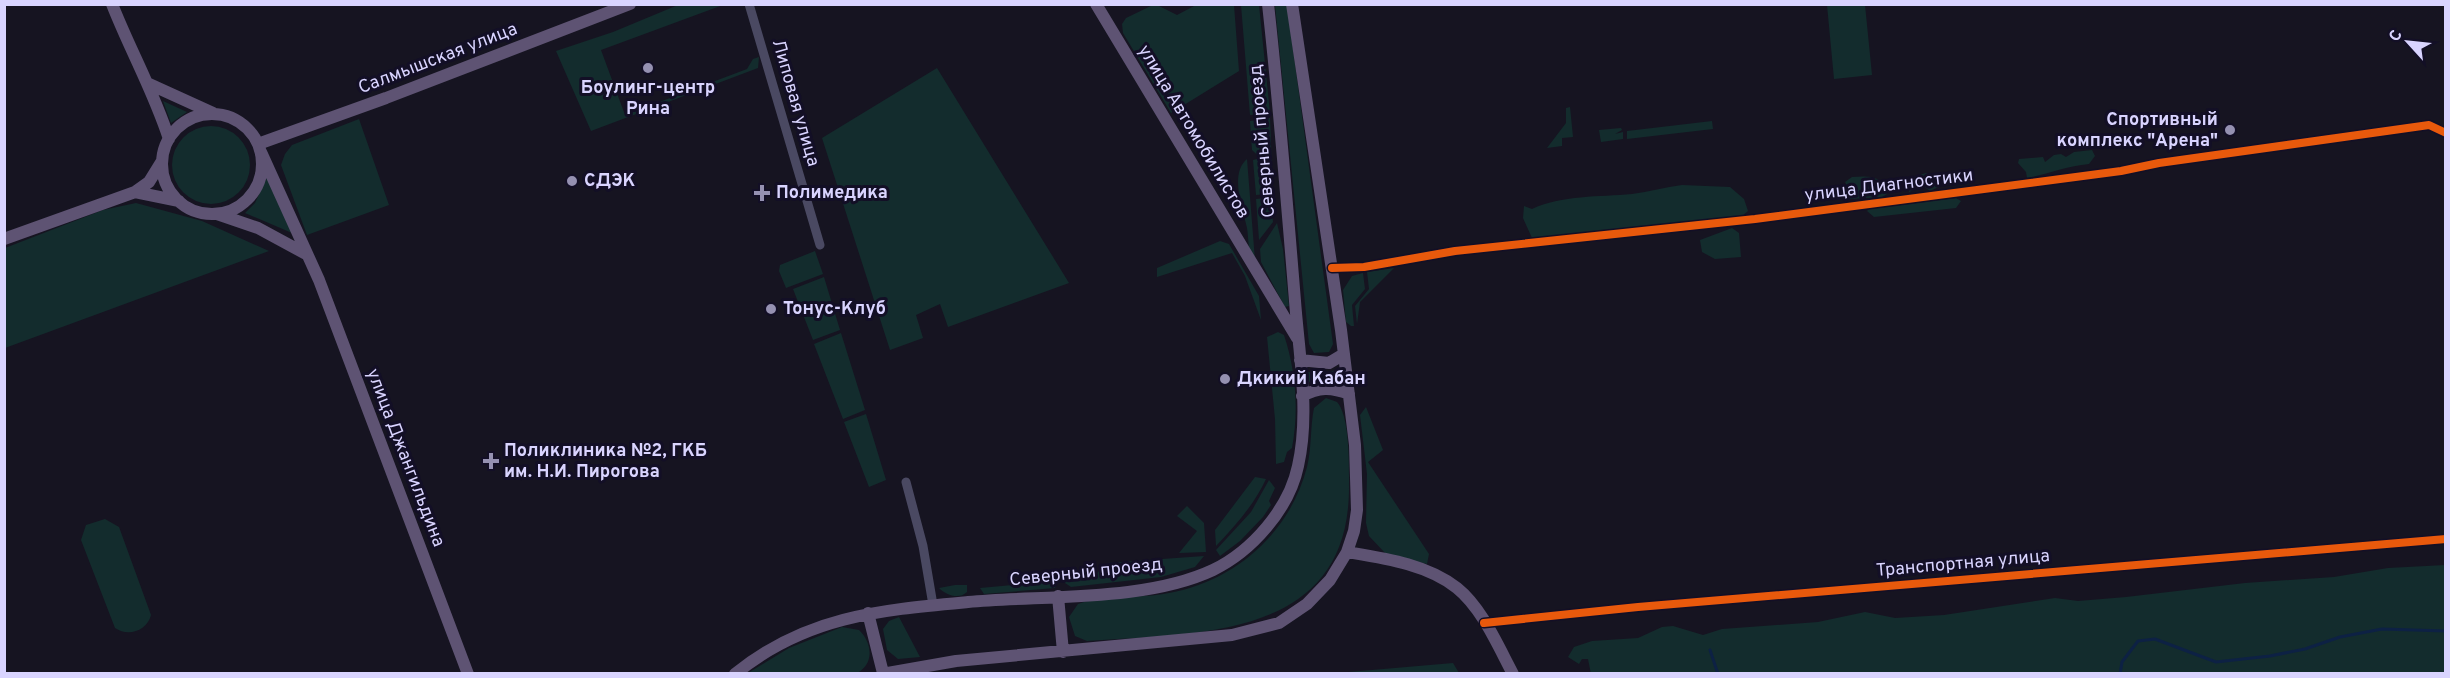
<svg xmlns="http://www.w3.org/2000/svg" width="2450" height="678" font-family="Overpass,sans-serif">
<rect width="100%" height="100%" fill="#161421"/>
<path fill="#132c2d" d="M1155,4L1177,15L1196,5H1234L1239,71L1171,113L1123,33L1122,24L1126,18Z
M678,5H723L601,50L625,115L747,69L753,59L759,57L758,68L591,131L556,51L613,32Z
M1241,5H1259L1270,113L1250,115Z
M1275,5H1287L1333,344L1329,352L1314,353L1309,344Z
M1827,5H1865L1872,75L1834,79Z
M937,68L1069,283L948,327L940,304L916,315L923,338L890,350L822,138Z
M163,101L187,112L171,123Z
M1570,107L1573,137L1562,138V146L1547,148L1566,123V108Z
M1270,118L1272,169L1252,150L1250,121Z
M359,119L389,205L307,235L281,165L285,154L292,145Z
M1712,121L1713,129L1627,139V131Z
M172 165a39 39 0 1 1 78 0a39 39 0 1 1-78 0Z
M1621,128L1622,130L1615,134L1623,132V139L1601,142L1599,130Z
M2092,150L2095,156L2089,164C2067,166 2048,174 2027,178L2026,172L2018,163L2019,159L2043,157L2045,162L2054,155L2061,154L2066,157L2074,152Z
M1247,159L1255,260C1247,250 1249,240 1247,228C1243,209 1229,174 1247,159Z
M1257,159L1268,170L1269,184H1265L1266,194L1256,195L1253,160Z
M269,173L292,233L245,213L255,203Z
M1926,173L1943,177L1945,184L1930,191L1923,186L1909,192L1906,179Z
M1852,177C1868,176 1884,175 1887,194L1882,197L1849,199L1850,191L1845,182Z
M1682,185L1730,187L1744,199L1748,211L1742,216L1532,238L1523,218L1524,206L1532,209C1561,195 1600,197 1632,194C1649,192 1665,187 1682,185Z
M1266,198L1267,207H1271L1273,222L1259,240L1256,199Z
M1956,198L1961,201L1956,208L1874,217L1867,211L1869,209Z
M136,203L202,221L269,251L5,348V248L103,210Z
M1277,223L1283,249L1289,306L1285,307L1261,262L1260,249Z
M1732,228L1739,233L1741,257L1715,259L1702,252L1700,240Z
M1220,241L1229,244L1259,296L1261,320L1245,276L1232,253L1157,277V268Z
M815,251L823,274L786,288L779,271L780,265Z
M1394,268L1360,302L1357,324L1355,306L1369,289L1367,272Z
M1363,273L1365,289L1352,305L1354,326H1351L1346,322L1343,290L1352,276Z
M824,277L840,330L813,340L793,289Z
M1278,332L1284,335C1296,371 1299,411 1292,448L1287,452L1284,462L1276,464L1275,419L1267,337Z
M841,333L865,410L843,419L814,344Z
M1339,369L1340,381L1323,379L1309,382L1308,372L1323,374Z
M1326,398L1337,402C1350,416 1349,466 1349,486C1350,640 1198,633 1087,641L1075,636L1069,617L1078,604C1106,594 1140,599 1169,593C1235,581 1290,533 1307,467C1312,447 1310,427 1314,408Z
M1366,407L1383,450L1368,462L1429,554L1427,564L1386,554L1369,536L1366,523L1367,474L1360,415Z
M866,414L886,480L869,487L844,422Z
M1255,477L1266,479C1254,505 1235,526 1216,546L1215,530Z
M1269,480L1275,488L1269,501L1271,505L1263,517L1240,541L1220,556L1216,550L1251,512Z
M1187,506L1204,523L1206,552L1179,553L1197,531L1177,516Z
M105,519L119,527L151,615C147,631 128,637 115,628L81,540L86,525Z
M1204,556L1195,567L1161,577L1071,587L1065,583L1064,580L1093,577L1107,563Z
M2445,565V673L1591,674L1588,659H1582L1579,664L1568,657L1574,647L1592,641L1638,638L1662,627L1673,626L1703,635L1722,629L1818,622L1865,612L1895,618L1944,615L2055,598L2078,601L2126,597L2245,583L2334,577L2388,568Z
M1057,581L1055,588L984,594L980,588Z
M955,585H967V592C959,600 946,595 939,588Z
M899,617L920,657L898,659L887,650L883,629L889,621Z
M842,627L859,630C872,642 875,664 857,673H748L789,648Z
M1453,663L1459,673H1337Z"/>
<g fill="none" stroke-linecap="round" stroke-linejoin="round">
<path stroke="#0d2144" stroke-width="3" d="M1710,650L1718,674
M2120,674L2122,662L2138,641L2155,639L2216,662L2270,656L2305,649L2340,637L2382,629L2446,631"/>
<path stroke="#4a4962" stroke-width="9" d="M749,4L820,245
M1332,268L1364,267L1455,251L1755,219L2121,171L2159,163L2429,125L2446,133
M906,482L923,546L933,605
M1484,623L1638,607L2446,539"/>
<path stroke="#5e5373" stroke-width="12" d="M112,4C130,50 154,92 169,139
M1096,4L1297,338
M147,83L213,113
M162 164a50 50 0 1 1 100 0a50 50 0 1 1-100 0Z
M258,144L386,98L630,4
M261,152L319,280L468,674
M135,192L179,201
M217,214L258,228L306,254
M4,239L135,192L149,182L162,161
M1300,360L1329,363L1344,354
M1302,396C1319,387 1331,387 1349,394
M1347,552C1383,558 1427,564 1457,588C1482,608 1498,646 1513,674
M1058,596L1063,652
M868,613L883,673
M735,674C806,616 881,610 968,602C1043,595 1145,602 1213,570C1252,551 1289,509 1298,466C1310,413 1299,355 1295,301C1287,202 1279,103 1268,4
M882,674L956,661L1232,635L1279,623L1307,604L1330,580L1347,552L1354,531L1357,510L1355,445L1341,330L1292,4"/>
<defs>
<path id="cycleway" d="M1332,268L1364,267L1455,251L1755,219L2121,171L2159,163L2429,125L2446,133
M1484,623L1638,607L2446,539"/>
</defs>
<use href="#cycleway" stroke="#130f26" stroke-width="11"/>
<use href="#cycleway" stroke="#e8590c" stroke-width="8"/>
</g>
<g fill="#9591b1" stroke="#130f26" stroke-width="2">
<circle cx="648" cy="68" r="6"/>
<circle cx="2230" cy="130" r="6"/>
<circle cx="572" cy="181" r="6"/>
<path d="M759 184h6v6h6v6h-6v6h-6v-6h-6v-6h6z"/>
<circle cx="771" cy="309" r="6"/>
<circle cx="1225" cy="379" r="6"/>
<path d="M488 452h6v6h6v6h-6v6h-6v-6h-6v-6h6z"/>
</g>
<g text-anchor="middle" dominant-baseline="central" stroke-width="6" stroke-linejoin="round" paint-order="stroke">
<g font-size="18" fill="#d9d4ff" stroke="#130f26">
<text transform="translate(438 59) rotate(-21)">Салмышская улица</text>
<text transform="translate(795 103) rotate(74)">Липовая улица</text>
<text transform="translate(1193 132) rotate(59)">улица Автомобилистов</text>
<text transform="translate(1263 141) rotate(-95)">Северный проезд</text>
<text transform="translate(1889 186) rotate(-7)">улица Диагностики</text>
<text transform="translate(405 458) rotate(69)">улица Джангильдина</text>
<text transform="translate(1963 564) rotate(-5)">Транспортная улица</text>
<text transform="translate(1086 573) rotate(-6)">Северный проезд</text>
</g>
<g font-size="18" font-weight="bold" fill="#d9d4ff" stroke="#130f26" text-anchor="start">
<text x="648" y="88" text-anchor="middle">Боулинг-центр<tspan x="648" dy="21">Рина</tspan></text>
<text x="2218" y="120" text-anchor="end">Спортивный<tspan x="2218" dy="21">комплекс "Арена"</tspan></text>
<text x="584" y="181">СДЭК</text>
<text x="776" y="193">Полимедика</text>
<text x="783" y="309">Тонус-Клуб</text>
<text x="1237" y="379">Дкикий Кабан</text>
<text x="504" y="451">Поликлиника №2, ГКБ<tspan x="504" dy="21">им. Н.И. Пирогова</tspan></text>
</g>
</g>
<rect width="2450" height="678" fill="none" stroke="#d9d4ff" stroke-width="12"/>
<g transform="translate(2408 42) rotate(297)" stroke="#130f26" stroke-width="4.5" paint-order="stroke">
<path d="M0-4.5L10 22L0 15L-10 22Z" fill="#d9d4ff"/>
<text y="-9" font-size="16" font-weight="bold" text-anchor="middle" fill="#d9d4ff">С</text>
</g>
</svg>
